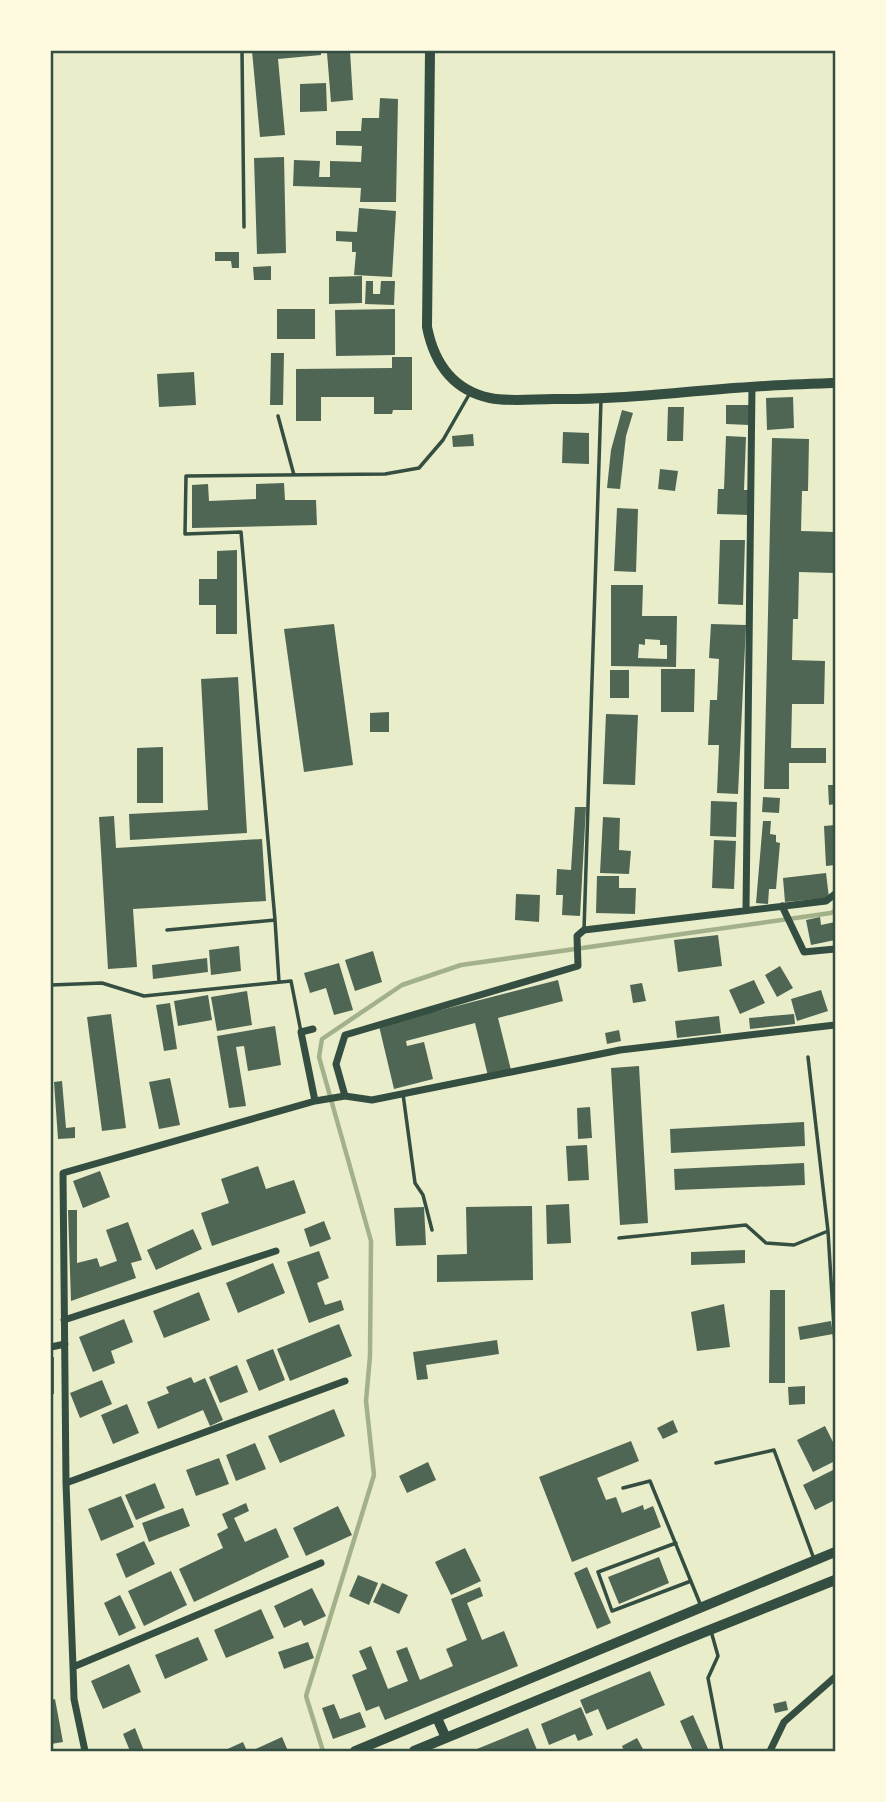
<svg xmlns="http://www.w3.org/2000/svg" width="886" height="1802" font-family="Cabin,sans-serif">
<rect width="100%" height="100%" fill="#e9edc9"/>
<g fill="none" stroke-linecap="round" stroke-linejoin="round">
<path stroke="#a3b18a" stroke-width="4.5" d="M323,1751L306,1696L374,1475L366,1401L370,1356L371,1241L319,1057L322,1039L402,985L461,965L831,913L835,910"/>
</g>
<path fill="#4f6655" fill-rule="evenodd" d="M252,51H321V55L278,59L285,135L260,137Z
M350,51L353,100L331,102L327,53Z
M326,83L327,111L300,112V84Z
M380,98L398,99L396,202H360L361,188L293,186L294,160L320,161L319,177H330V161L361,162L362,146L336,145V131H361L362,118H379Z
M284,157L286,253L257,254L254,158Z
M359,208L396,211L392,277L354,275L356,252H352V242L336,241V231L357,232Z
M215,252H239V268H232L231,261H215Z
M271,266V280H254L253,267Z
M362,276V303L329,304V277Z
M366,281H373V294H380L381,281H395L394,305L365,304Z
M277,309H315V339H277Z
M395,309V355L336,356L335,310Z
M271,353H284L283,405H270Z
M392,357H412V410H393L392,414H374V397H321V421H296V369L392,368Z
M194,372L196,405L159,407L157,374Z
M793,397L794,428L767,430L766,398Z
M726,405H750L749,425L726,424Z
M668,407H684L683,441H667Z
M622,410L633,413L626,436L620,489L607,488L611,450Z
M563,432L589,433V464L562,463Z
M473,434L474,446L453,447L452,436Z
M726,436L746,437L744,490H749V515L717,514L718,489H724Z
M772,438L809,439L808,491H802L801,531L835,532L834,573L799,572L798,619H793L792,660L825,661L824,704H792L791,748H826V763H789V789H764Z
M660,469L678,471L675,491L658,489Z
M284,483L285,500H316L317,525L192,528V485L208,484L209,501L256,499V484Z
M617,508L638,509L636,572L614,571Z
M720,540H745L743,605L718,604Z
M237,550V634H216V605H199V579H217V551Z
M611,585H643L642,616H677L676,667L611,666ZM645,639L660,640V645H667V659L638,658L639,644L645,645Z
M334,624L353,765L304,772L284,629Z
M711,624L746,625L738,794L717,793L719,745H708L710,700H717L719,659L709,658Z
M661,669H695L694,712H661Z
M610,670H629V698H610Z
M238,677L247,833L130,840L129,814L208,810L201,679Z
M389,712V732H370V713Z
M606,714L638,715L635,785L603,784Z
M163,747V803H137V748Z
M828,785H835V804L829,805Z
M763,797L780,798L779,813L762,812Z
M711,801L737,802L736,837L710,836Z
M575,807H586L580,916L562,915L563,895H556L557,869L571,870Z
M114,816L116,848L262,839L266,901L133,909L137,967L108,969L99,817Z
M603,817L620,818L619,850L631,851L629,874L600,873Z
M763,821H771L770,834L776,835V842L780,843L776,889H769L768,904L756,903Z
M835,825V865L826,866L824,826Z
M714,840L736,841L734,889L712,888Z
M826,873L829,898L785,902L783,878Z
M597,876H619V888H636L635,914L596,913Z
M516,894L540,895L539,922L515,920Z
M820,917L821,925L835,922V940L811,945L806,920Z
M718,935L722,966L678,972L674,940Z
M239,946L241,971L211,975L209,950Z
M373,951L382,982L355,991L345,960Z
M207,958L208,972L153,979L152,965Z
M339,963L353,1010L334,1015L326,988L310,993L304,973Z
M780,966L793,988L777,997L765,975Z
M558,980L563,1001L498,1018L511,1070L488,1076L475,1023L406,1041L407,1046L424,1042L433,1079L394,1089L379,1026Z
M754,980L765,1003L740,1014L729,990Z
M642,983L646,1001L633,1003L630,985Z
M821,990L828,1011L797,1021L791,999Z
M247,991L252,1025L217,1031L211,997Z
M208,995L212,1020L178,1026L174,1001Z
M170,1003L177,1049L164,1051L156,1005Z
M111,1014L126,1128L102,1131L87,1017Z
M794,1014L795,1024L750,1029L749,1018Z
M719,1016L721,1033L677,1038L675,1021Z
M275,1026L281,1065L248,1071L244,1046L236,1047L246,1106L229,1108L217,1036Z
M619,1030L621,1041L607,1044L605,1033Z
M639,1066L648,1223L620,1225L611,1068Z
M170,1078L180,1125L159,1129L149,1082Z
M62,1081L66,1128L75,1127V1138L58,1139L54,1082Z
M590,1107L592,1138L578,1139L577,1108Z
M804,1122L805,1146L671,1153L670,1129Z
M587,1145L589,1180L568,1181L566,1146Z
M804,1163L805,1185L675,1190L674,1169Z
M258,1166L266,1189L294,1180L306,1213L212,1246L201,1213L229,1203L221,1179Z
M100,1171L110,1197L83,1208L73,1181Z
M569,1204L571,1243L547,1244L546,1205Z
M532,1206L533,1280L437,1282V1255L467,1254L466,1207Z
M424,1207L426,1245L396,1246L394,1208Z
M68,1210H77V1263L97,1258L100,1267L117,1261L106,1230L128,1222L142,1260L131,1263L136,1278L71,1301Z
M324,1221L331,1239L310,1247L304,1229Z
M193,1229L202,1249L156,1270L147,1250Z
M745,1250V1263L691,1265V1252Z
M319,1251L329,1278L317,1283L325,1305L341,1300L344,1310L309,1323L287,1262Z
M273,1263L285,1293L238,1313L226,1283Z
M770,1290H785V1383H769Z
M199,1292L210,1320L164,1338L153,1311Z
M724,1304L730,1347L697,1351L691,1312Z
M124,1319L133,1342L111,1351L115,1363L93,1372L79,1337Z
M831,1321L833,1334L800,1340L798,1327Z
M339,1324L352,1356L290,1381L277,1349Z
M497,1340L499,1354L426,1365L428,1379L417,1380L413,1352Z
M273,1349L285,1380L259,1391L246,1360Z
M51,1357H54V1394H51Z
M237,1365L248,1392L220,1403L209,1377Z
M191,1377L194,1383L205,1378L223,1420L210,1426L203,1410L158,1429L147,1402L169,1393L166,1387Z
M102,1380L112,1404L80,1418L70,1393Z
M805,1386V1404L789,1405L788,1387Z
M127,1404L139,1433L113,1444L101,1415Z
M334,1409L345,1436L280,1463L268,1436Z
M673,1420L678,1432L663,1439L657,1428Z
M825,1426L835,1446V1461L813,1472L797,1440Z
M631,1441L639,1461L597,1478L606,1500L616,1497L622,1513L643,1505L644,1510L653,1506L661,1527L572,1562L539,1477Z
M255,1443L266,1469L236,1481L226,1455Z
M219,1458L229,1484L196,1496L186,1470Z
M428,1462L436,1480L407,1493L399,1476Z
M835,1469V1500L815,1510L803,1485Z
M155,1483L165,1508L136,1520L125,1495Z
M121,1496L134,1527L101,1541L88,1509Z
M246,1503L249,1511L234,1518L245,1542L276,1528L289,1557L194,1602L179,1569L223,1548L217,1534L228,1528L222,1514Z
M338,1506L352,1535L306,1556L293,1528Z
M183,1508L190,1526L149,1542L142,1523Z
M144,1541L155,1564L126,1578L116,1554Z
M465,1548L481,1581L451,1595L435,1562Z
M659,1557L669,1583L619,1604L608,1577Z
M587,1567L611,1623L597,1629L574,1573Z
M171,1571L187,1605L144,1626L128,1591Z
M358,1575L378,1583L369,1605L349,1596Z
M382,1583L408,1595L399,1614L373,1602Z
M480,1587L483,1596L467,1603L482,1640L504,1631L518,1666L385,1720L379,1706L366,1711L352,1675L367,1669L359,1651L371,1646L388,1689L408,1681L396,1651L407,1647L420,1680L453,1666L446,1649L467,1640L451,1599Z
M312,1588L326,1616L304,1626L301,1620L284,1628L274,1606Z
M120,1595L136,1628L119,1636L104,1603Z
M261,1609L274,1638L226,1658L214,1630Z
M198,1637L208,1660L165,1679L155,1655Z
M308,1642L314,1658L284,1669L278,1652Z
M129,1664L141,1692L103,1709L91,1681Z
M650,1671L665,1705L607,1730L598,1709L586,1714L580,1700Z
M55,1699L63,1742L51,1744V1700Z
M786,1701L788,1710L775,1713L773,1704Z
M334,1704L340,1719L360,1712L366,1727L333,1739L322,1708Z
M581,1707L593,1735L578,1741L575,1734L549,1745L541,1724Z
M693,1715L709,1751H693L680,1721Z
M135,1728L144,1751H130L123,1734Z
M528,1728L537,1750L472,1751Z
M282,1737L288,1751H251Z
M637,1738L644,1751H624L622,1746Z
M243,1742L247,1751H223Z"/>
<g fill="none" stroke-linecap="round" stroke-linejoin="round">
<path stroke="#344e41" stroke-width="3.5" d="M242,51L244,227
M278,416L294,475
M275,920L279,982
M167,930L275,920L241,532L185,534L186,476L385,474L419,468L443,440L470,393
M584,930L601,400
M51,985L102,983L144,996L291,981L301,1032
M403,1094L415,1183L423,1195L432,1230
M828,1231L835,1345
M619,1238L746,1225L766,1243L794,1245L828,1231L808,1057
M716,1463L774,1450L814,1559
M623,1488L650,1481L701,1606
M676,1543L598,1572L612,1611L691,1581
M711,1631L718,1656L708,1678L722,1751"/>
<path stroke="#344e41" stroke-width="7" d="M782,906L804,952L835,949
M746,910L752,386
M345,1096L336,1064L345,1035L578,966L577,936L584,930L826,901L835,894
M315,1101L345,1096L372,1100L620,1050L835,1025
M64,1320L276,1251
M51,1347L65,1344
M66,1483L345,1381
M73,1667L321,1563
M85,1751L74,1699L73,1667L66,1483L63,1173L315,1101L301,1032L313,1029
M770,1751L784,1722L835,1677"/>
<path stroke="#344e41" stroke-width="10" d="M430,51L427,327C434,362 452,390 490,398C509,402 533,399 554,399C620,400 684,391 750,387C778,385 807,384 835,383
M437,1718L446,1738
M355,1751L835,1552
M414,1751L677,1643L835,1580"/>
</g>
<rect width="886" height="1802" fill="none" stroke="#fefae0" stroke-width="105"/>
<rect x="52" y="52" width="782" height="1698" fill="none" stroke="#344e41" stroke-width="2.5"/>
</svg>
